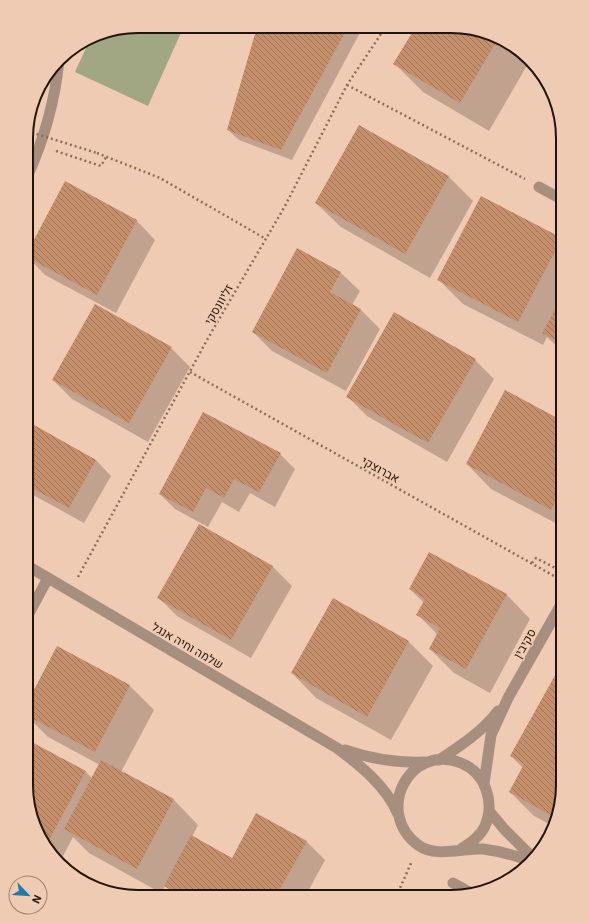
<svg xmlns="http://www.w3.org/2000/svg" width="589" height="923" font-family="'Exo 2',Heebo,sans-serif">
<defs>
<pattern id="building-back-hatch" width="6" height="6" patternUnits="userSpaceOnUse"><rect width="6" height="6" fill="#c48f6a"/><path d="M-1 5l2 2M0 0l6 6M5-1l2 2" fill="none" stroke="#9f7455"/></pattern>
</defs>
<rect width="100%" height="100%" fill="#f0cbb3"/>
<path fill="#a1a683" d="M138,26H184L148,106L75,72L91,37L95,34Z"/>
<path fill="#0003" d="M258,27H363L292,160L239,140L228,130Z
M416,28H473L520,49L529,62L489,131L423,92L395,64Z
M448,176L473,201L430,278L341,227L316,203Z
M65,183L137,221L155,240L116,313L45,275L27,256Z
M561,239L563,241V352L547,337L543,345L463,304L439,280Z
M341,273L360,291L352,305L361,310L380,329L346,391L272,351L253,332Z
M171,348L190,367L148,442L72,399L53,380Z
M475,360L494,379L447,462L367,416L348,397Z
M27,422L96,460L111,476L84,523L26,491Z
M563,422V527L491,489L467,464Z
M280,454L295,469L275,507L250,493L239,512L222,502L208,527L175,509L160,494Z
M200,525L273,567L292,586L251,658L177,616L158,597Z
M410,589L506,594L530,619L490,693L454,673L430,649L438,635L418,615L424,603Z
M334,599L409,642L433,666L391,740L316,698L292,673Z
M58,648L130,686L154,710L121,772L174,800L198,825L192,837L232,859L306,841L325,860L305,897L176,896L165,886L161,893L89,853L73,837L63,856L51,849L34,828L26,785V740L85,771L92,778L100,765L48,737L26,715V707Z
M563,663V793L551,825L534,816L510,792L523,768L511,756Z"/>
<path fill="url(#building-back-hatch)" d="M257,27H348L281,150L227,130Z
M415,28H473L498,39L460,103L393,64Z
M359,125L449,176L405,254L315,203Z
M65,181L137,220L97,295L27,257V253Z
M481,196L562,238L518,322L437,280Z
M297,248L341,272L330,292L361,309L327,373L252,332Z
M563,295V344L542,333Z
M95,304L172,347L129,423L52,380Z
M394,312L476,359L428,443L346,397Z
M505,390L563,421V489L551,510L466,464Z
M203,412L281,453L259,492L234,479L224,498L206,488L193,512L159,494Z
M27,421L96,460L69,508L26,485Z
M199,524L273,566L231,640L157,598Z
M429,552L507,594L466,669L429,649L440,628L416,615L425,599L409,589Z
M333,598L409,641L367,717L291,673Z
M57,646L130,685L95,752L26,715V705Z
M563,661V762L559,769L563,771V793L554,817L509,792L524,764L510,756Z
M26,739L86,771L48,842L43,839L34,828L26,785Z
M101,760L174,799L137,869L64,829Z
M256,813L307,841L276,896H183L164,886L191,835L232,858Z"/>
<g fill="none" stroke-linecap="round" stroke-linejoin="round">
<path stroke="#886f5f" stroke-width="2.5" stroke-dasharray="2 3" stroke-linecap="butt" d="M347,85L525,179
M56,151L101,166L106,157
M97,153L160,178L266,239
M190,372L563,581
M532,563L536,558L563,572
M78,577L207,340L285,206L347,85L385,28
M396,897L412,861"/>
<path stroke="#a78f80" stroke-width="11" d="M26,619L48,578
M453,883L471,893"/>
<path stroke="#a78f80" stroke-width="11" d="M539,187L563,200
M26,565L337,748C361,766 386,786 398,814
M345,750C371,759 397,763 424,762
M439,760C460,746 482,732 498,711
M484,784L491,735L508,698L563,601
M489,811L505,830L533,858
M461,849C470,843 480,837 485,826C495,803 486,773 461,763C409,743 374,812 418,845C436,858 462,848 483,849C499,851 514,855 530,861"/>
<path stroke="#a78f80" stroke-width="11" d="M27,177C44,140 55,101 59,60"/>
<path stroke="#886f5f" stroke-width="2.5" stroke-dasharray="2 3" stroke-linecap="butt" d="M27,131L97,153"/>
</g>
<g text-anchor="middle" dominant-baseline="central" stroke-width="3" stroke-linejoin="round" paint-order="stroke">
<g font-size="12" fill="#20140b" stroke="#f0cbb3">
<text transform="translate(218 304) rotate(-60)">זליוונסקי</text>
<text transform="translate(381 469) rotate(29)">אברוצקי</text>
<text transform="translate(524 643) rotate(-60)">סקיבין</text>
<text transform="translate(188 645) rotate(30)">שלמה וחיה אנגל</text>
</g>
</g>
<path d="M0 0H589V923H0ZM138 33H451A105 105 0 0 1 556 138V785A105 105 0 0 1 451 890H138A105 105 0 0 1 33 785V138A105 105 0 0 1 138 33Z" fill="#f0cbb3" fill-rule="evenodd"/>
<path fill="none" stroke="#20140b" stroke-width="2" d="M138 33H451A105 105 0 0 1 556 138V785A105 105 0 0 1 451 890H138A105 105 0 0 1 33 785V138A105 105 0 0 1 138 33Z"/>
<g transform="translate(28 895) rotate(115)"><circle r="19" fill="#f0cbb3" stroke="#9d8270"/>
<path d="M0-3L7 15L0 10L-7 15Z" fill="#1e7ca9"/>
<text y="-6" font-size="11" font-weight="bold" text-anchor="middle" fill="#20140b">N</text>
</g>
</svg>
